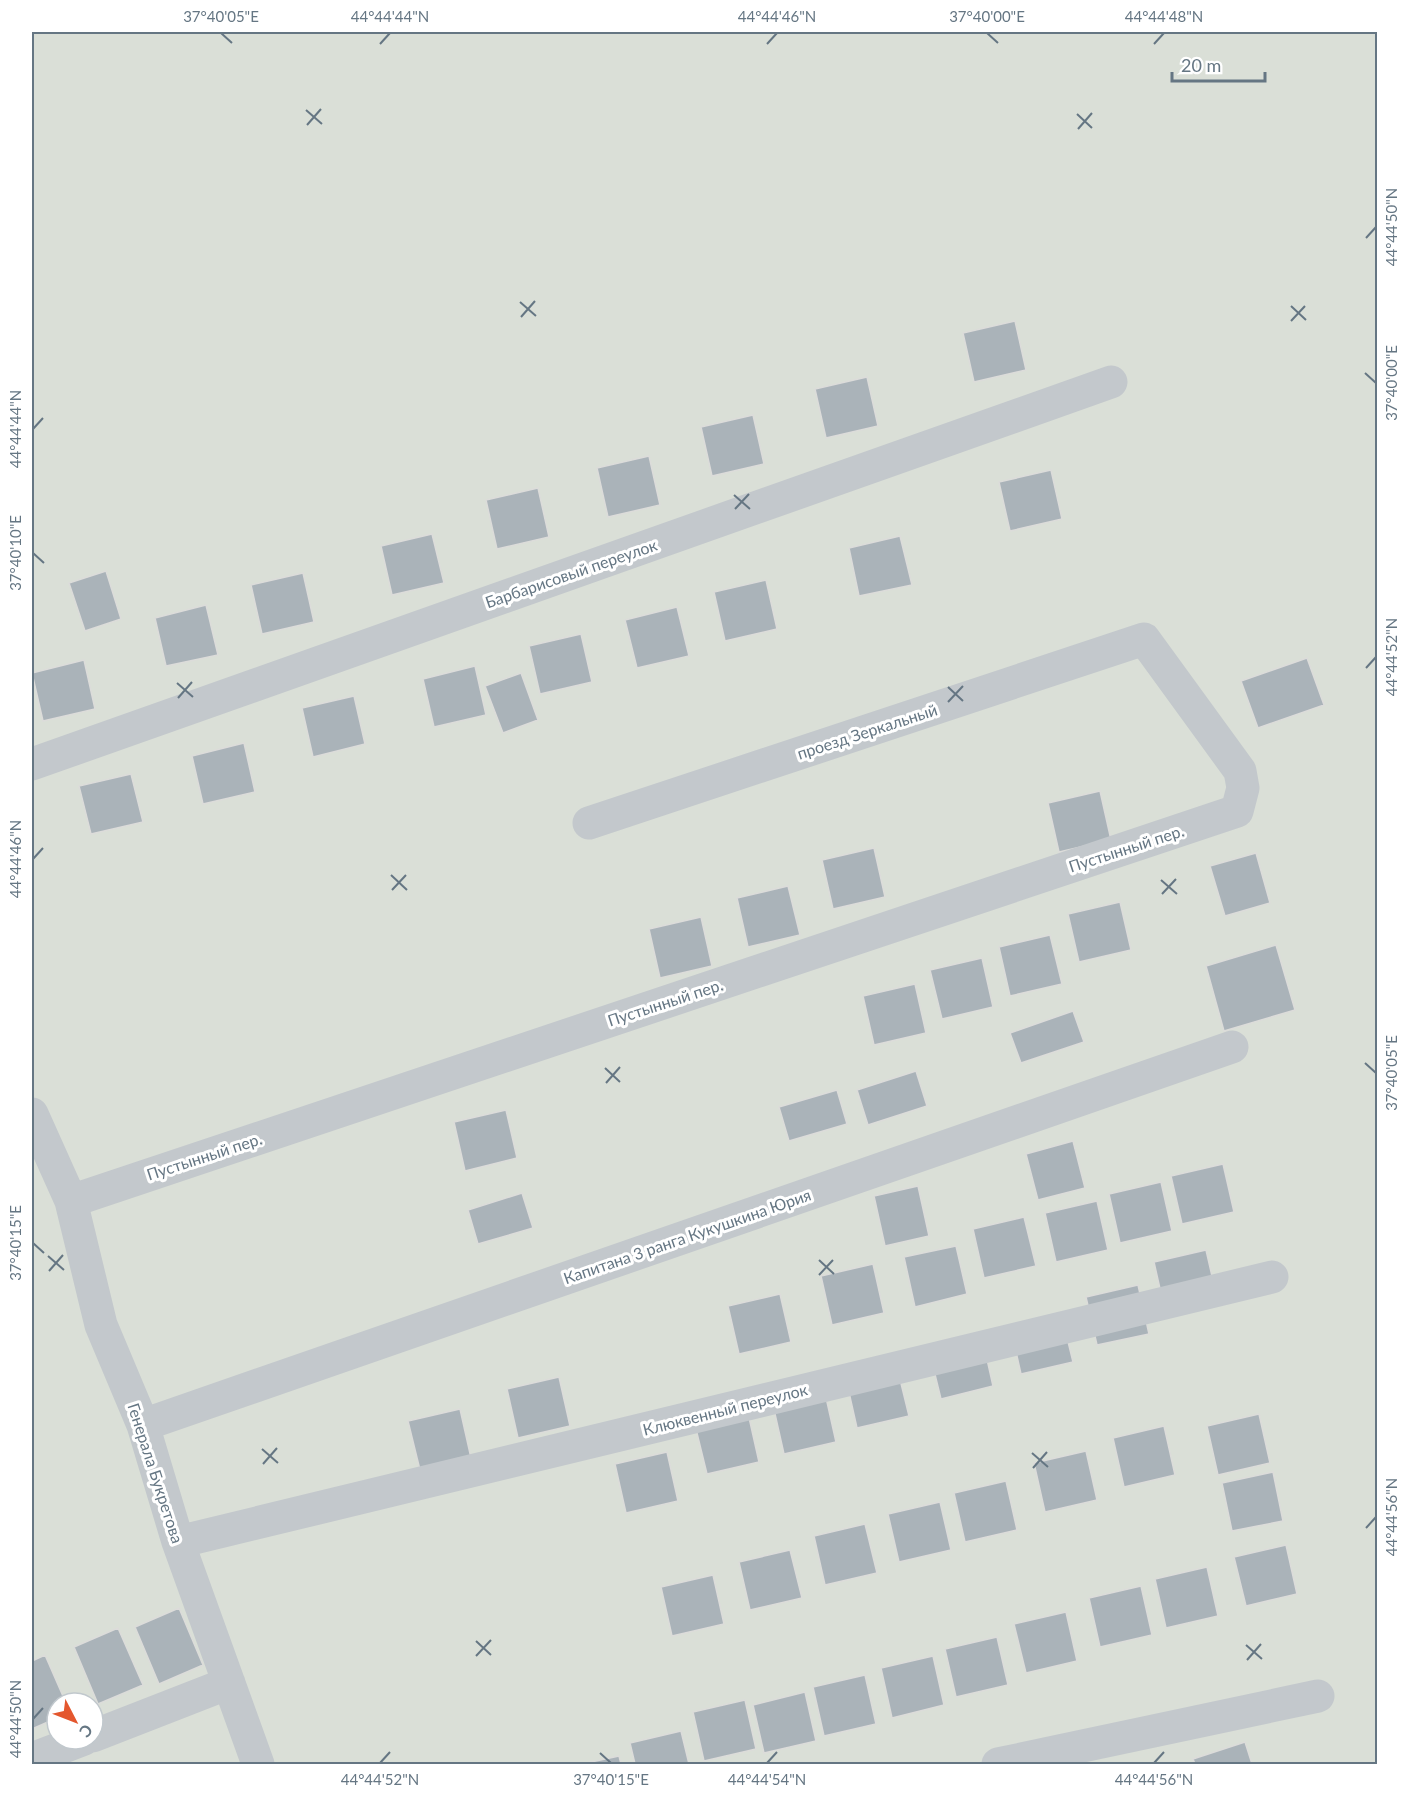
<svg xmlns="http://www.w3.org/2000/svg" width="1409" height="1796" font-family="Lato,sans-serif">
<rect width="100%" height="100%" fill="#fafaf8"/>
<path fill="#dadfd7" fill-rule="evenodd" d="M32,32H1377V1764H32ZM57,1703H93V1739H57Z"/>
<path fill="#aab3b9" stroke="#dcdcda" stroke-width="1.5" d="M1015,321L1026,370L974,382L963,333Z
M867,377L878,426L826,438L815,389Z
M753,415L764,464L712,476L701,427Z
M649,456L660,505L608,517L597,468Z
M1051,470L1062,519L1010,531L999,482Z
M538,488L549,537L497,549L486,500Z
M432,534L444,583L392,595L381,546Z
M900,536L912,585L859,596L849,548Z
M106,571L121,619L85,631L69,583Z
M303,573L314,622L262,634L251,585Z
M766,580L777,629L725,641L714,592Z
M206,605L218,655L166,666L155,618Z
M677,607L689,656L637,668L625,620Z
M581,634L592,682L540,694L529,646Z
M1307,658L1324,705L1258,728L1241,681Z
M84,660L95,709L43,721L32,673Z
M475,666L486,715L434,727L423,679Z
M521,673L538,720L503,733L485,686Z
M354,696L365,744L313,757L302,708Z
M244,743L255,792L203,804L192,756Z
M131,774L143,822L91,834L79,786Z
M1100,791L1111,840L1059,852L1048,803Z
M874,848L885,897L833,909L822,860Z
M1256,853L1270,903L1225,916L1210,866Z
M788,886L800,935L748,947L737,898Z
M1120,902L1131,950L1079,962L1068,914Z
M701,917L712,966L660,978L649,929Z
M1050,935L1062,984L1010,996L999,947Z
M1276,945L1295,1010L1224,1031L1206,966Z
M982,958L993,1007L942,1019L930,970Z
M915,984L926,1033L874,1045L863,996Z
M1073,1011L1084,1042L1021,1063L1010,1033Z
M916,1071L927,1106L868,1125L857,1090Z
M837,1090L847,1124L789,1141L779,1107Z
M506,1110L517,1158L465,1171L454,1122Z
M1073,1141L1085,1188L1038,1200L1026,1154Z
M1223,1164L1234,1212L1182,1224L1171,1176Z
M1161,1182L1172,1231L1120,1243L1109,1194Z
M918,1186L929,1236L885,1246L874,1196Z
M522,1193L533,1228L478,1244L468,1210Z
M1097,1201L1108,1250L1056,1262L1045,1213Z
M1024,1217L1036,1266L984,1278L973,1229Z
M956,1246L967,1294L915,1307L904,1257Z
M1206,1250L1217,1298L1165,1311L1154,1262Z
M873,1264L884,1313L832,1325L821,1276Z
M1138,1285L1149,1334L1097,1345L1086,1297Z
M780,1294L791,1342L739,1354L728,1306Z
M1061,1313L1073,1362L1021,1374L1010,1325Z
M982,1337L993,1386L941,1399L929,1350Z
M897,1367L909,1416L857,1428L846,1379Z
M559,1377L570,1426L518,1438L507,1389Z
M825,1393L836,1442L784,1454L773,1405Z
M460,1409L471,1458L420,1470L408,1421Z
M748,1413L759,1462L707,1474L695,1425Z
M1259,1414L1270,1463L1218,1475L1207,1426Z
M1164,1426L1175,1475L1124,1487L1113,1438Z
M1086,1451L1097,1500L1045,1512L1034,1463Z
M667,1452L678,1501L626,1513L615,1464Z
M1273,1472L1283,1521L1232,1531L1222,1483Z
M1006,1481L1017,1530L965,1542L954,1493Z
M940,1502L951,1550L899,1562L888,1514Z
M865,1524L877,1573L825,1585L814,1536Z
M1286,1545L1297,1594L1246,1606L1234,1557Z
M790,1550L802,1598L750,1610L739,1562Z
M1207,1567L1218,1616L1166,1628L1155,1579Z
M713,1575L724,1624L672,1636L661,1587Z
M1141,1586L1152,1635L1100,1647L1089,1598Z
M179,1608L203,1665L159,1684L135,1627Z
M1066,1612L1077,1661L1026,1673L1014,1624Z
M118,1628L143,1685L98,1704L74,1647Z
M997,1637L1008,1685L956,1697L945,1649Z
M45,1655L66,1703H57V1718L32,1729V1661Z
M933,1656L944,1705L892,1718L881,1668Z
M865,1675L876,1724L824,1736L813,1687Z
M805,1692L816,1741L764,1753L753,1705Z
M745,1700L756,1749L704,1761L693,1712Z
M681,1731L689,1764H635L630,1743Z
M1245,1742L1252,1764H1195L1193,1759Z
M619,1756L621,1764H582Z"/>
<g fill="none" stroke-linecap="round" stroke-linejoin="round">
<path stroke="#c3c8cc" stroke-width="33" d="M32,764L1111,382
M32,1114L71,1201L101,1325L143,1425L178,1542L258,1764
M71,1201L1237,811L1243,788L1240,771L1144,639L589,823
M143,1425L1232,1047
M178,1542L1272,1277
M93,1736L229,1683
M32,1759L84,1739
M998,1764L1318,1696"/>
</g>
<path fill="none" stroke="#657683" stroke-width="2" d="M221,33L232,43M987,33L998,43M380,44L390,33M767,44L777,33M1154,44L1164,33M306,110L322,124M1077,114L1092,128M307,125L321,109M1078,129L1092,113M1366,238L1376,227M520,302L536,316M1291,306L1306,320M521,317L535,301M1291,321L1305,306M1365,373L1376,383M33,429L43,418M734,495L750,509M735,509L749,494M33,553L44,563M1366,668L1376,657M177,683L193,697M948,687L963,701M178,698L192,682M948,702L963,686M33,859L43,848M391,875L407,890M1161,880L1177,894M392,890L406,875M1162,894L1176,879M1365,1063L1376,1073M605,1068L620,1082M606,1083L620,1067M33,1243L44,1253M48,1256L64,1270M819,1260L834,1274M49,1271L63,1255M819,1275L833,1260M262,1449L278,1463M1032,1453L1048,1467M263,1464L277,1448M1033,1468L1047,1452M1366,1528L1376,1517M476,1641L491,1655M1246,1645L1262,1659M476,1656L491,1640M1247,1660L1261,1644M33,1719L43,1708M600,1753L611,1763M380,1763L390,1752M767,1763L777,1752M1154,1763L1164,1752"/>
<g text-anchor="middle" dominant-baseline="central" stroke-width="6" stroke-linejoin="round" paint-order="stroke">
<g font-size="16" fill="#657683" stroke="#fff">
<text transform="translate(571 573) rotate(-19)">Барбарисовый переулок</text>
<text transform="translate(867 731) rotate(-18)">проезд Зеркальный</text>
<text transform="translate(1126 848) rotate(-18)">Пустынный пер.</text>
<text transform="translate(665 1002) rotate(-18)">Пустынный пер.</text>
<text transform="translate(204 1156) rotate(-18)">Пустынный пер.</text>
<text transform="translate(687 1236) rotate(-19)">Капитана 3 ранга Кукушкина Юрия</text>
<text transform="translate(725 1409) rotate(-14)">Клюквенный переулок</text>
<text transform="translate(156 1473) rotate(72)">Генерала Букретова</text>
</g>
</g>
<rect width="1409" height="1796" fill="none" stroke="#ffffff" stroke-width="66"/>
<g transform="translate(75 1721) rotate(132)"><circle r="28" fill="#ffffff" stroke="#c1c8cd" stroke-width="1.5"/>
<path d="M0-4.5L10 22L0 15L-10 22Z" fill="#e4572e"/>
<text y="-9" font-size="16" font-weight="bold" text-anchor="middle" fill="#657683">С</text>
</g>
<path d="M1172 72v9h93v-9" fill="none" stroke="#657683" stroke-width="3"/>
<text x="1181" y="72" font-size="18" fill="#657683" stroke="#ffffff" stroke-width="4.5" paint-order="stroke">20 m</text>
<rect x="33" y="33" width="1343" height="1730" fill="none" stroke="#657683" stroke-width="2"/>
<g font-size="15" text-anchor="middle" fill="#657683">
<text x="221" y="22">37°40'05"E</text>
<text x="390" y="22">44°44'44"N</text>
<text x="777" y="22">44°44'46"N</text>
<text x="987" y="22">37°40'00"E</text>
<text x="1164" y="22">44°44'48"N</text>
<text transform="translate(1392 227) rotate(-90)" y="5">44°44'50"N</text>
<text transform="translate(1392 383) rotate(-90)" y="5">37°40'00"E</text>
<text transform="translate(16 429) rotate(-90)" y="5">44°44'44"N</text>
<text transform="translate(16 553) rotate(-90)" y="5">37°40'10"E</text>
<text transform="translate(1392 657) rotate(-90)" y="5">44°44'52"N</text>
<text transform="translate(16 859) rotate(-90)" y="5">44°44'46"N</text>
<text transform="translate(1392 1073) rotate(-90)" y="5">37°40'05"E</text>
<text transform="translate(16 1243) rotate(-90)" y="5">37°40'15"E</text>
<text transform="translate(1392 1517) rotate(-90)" y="5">44°44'56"N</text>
<text transform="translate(16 1719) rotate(-90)" y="5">44°44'50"N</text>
<text x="380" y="1785">44°44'52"N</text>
<text x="611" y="1785">37°40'15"E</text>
<text x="767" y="1785">44°44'54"N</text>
<text x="1154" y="1785">44°44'56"N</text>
</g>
</svg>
